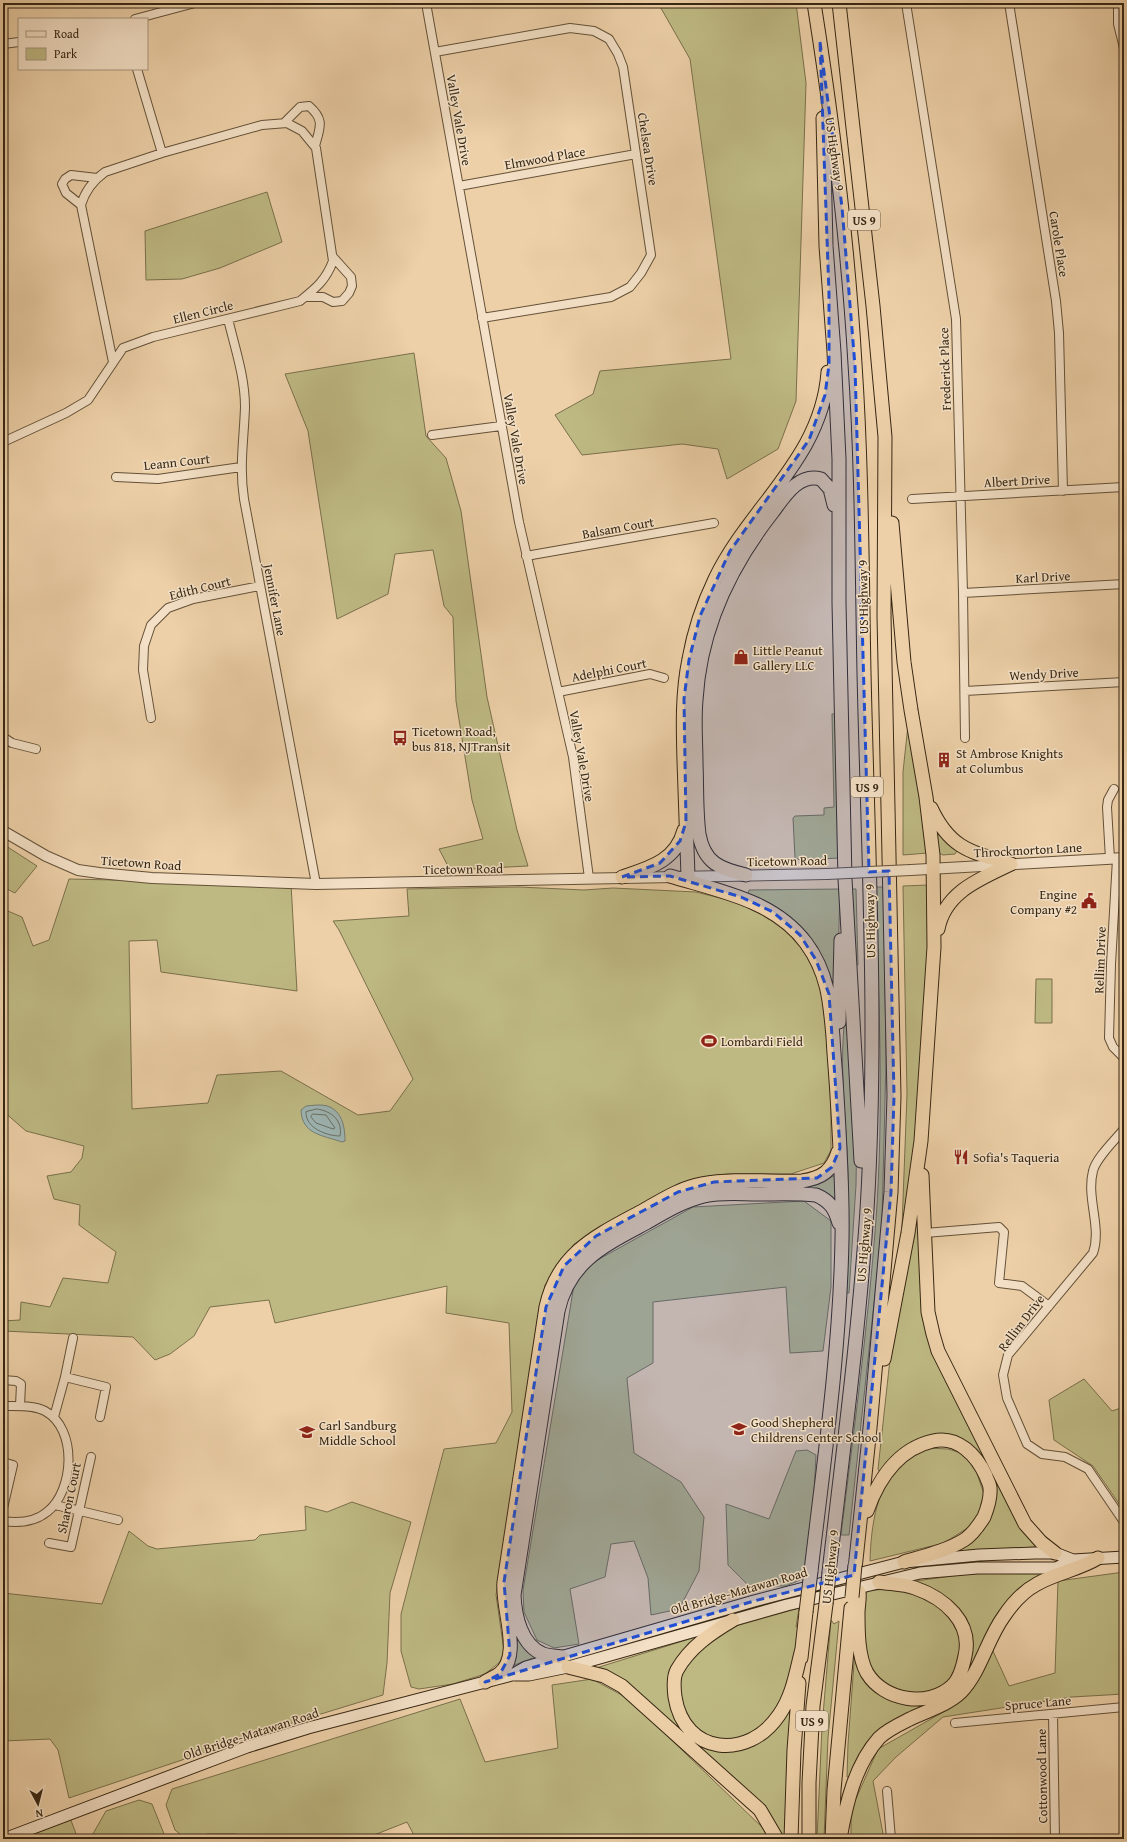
<svg xmlns="http://www.w3.org/2000/svg" width="1127" height="1842" font-family="'Gentium Book Plus',serif">
<rect width="100%" height="100%" fill="#edd0a8"/>
<filter id="stains"><feTurbulence type="fractalNoise" baseFrequency=".005" numOctaves="4"/><feColorMatrix values="0 0 0 0 .2 0 0 0 0 .09 0 0 0 0 .02 0 0 0 .5 -.17"/></filter>
<radialGradient id="worn" r=".72"><stop offset=".6" stop-color="#630" stop-opacity="0"/><stop offset="1" stop-color="#630" stop-opacity=".3"/></radialGradient>
<path fill="#beb983" stroke="#7a704b" d="M658,3H796L806,83L796,401L778,449L727,479L718,449L682,444L582,455L555,415L593,394L600,371L731,359L690,59Z
M267,192L282,242L220,268L182,279L146,280L145,231Z
M414,353L426,436L446,458L461,511L487,697L517,830L528,866L450,870L439,849L483,839L472,800L456,701L453,617L444,606L433,550L395,554L388,594L337,619L308,431L285,374Z
M832,714H836L839,858L800,860L795,858L793,818L795,816L824,815V808L834,807Z
M908,725L916,771L928,853L903,855V772Z
M932,819L947,842L957,851L955,854L943,855L937,852Z
M3,844L37,866L15,893L3,887Z
M69,879L291,884L297,991L161,972L157,940L129,941L132,1109L208,1103L217,1075L281,1071L358,1115L390,1111L413,1079L339,930L333,921L409,916L407,889L519,887L584,890L613,888L696,892L732,901L761,912L783,927L796,940L808,955L818,974L826,1016L831,1099V1150L824,1163L791,1174H727L693,1179L672,1189L574,1244L545,1285L496,1595L504,1651L500,1662L485,1674L453,1684L419,1689L411,1687L401,1651V1614L444,1449L496,1443L512,1412L509,1323L446,1313L447,1286L275,1323L269,1300L210,1307L194,1336L170,1354L155,1360L133,1337L3,1331V1321L20,1320L21,1302L50,1307L63,1278L108,1283L116,1252L79,1225L80,1205L54,1199L47,1176L71,1172L82,1158L84,1146L26,1131L3,1111V909L22,917L33,946L49,940Z
M929,885L930,919L913,1171L902,1227L907,1094L903,886Z
M875,887H884L886,1060L882,1221L876,1285L849,1535H841C854,1430 868,1325 876,1220C884,1110 879,998 875,887Z
M840,889L837,998L817,946L797,924L771,904L748,894L749,890Z
M850,889H856L858,965H854Z
M1036,979H1052V1023H1035Z
M847,1003L857,1122L856,1185L849,1293H846C846,1254 848,1216 848,1177C847,1118 837,1062 847,1003Z
M834,1176L836,1177L837,1202L797,1187L812,1185Z
M804,1201L831,1221V1287L823,1351L790,1353L786,1287L653,1302V1363L627,1378L634,1453L681,1482L704,1517L699,1571L679,1609L651,1615L648,1578L634,1541L611,1544L605,1577L570,1589L579,1644L554,1648L537,1640L524,1612L523,1590L574,1285L583,1268L693,1207Z
M918,1205L925,1318L1020,1524L1036,1547L956,1551L994,1501L964,1442L907,1446L896,1453L879,1471L878,1469L892,1341Z
M1084,1379L1112,1411L1124,1407V1511L1093,1466L1054,1440L1049,1400Z
M926,1448L948,1449L964,1454L975,1468L984,1494L982,1511L972,1525L944,1543L870,1561C871,1527 876,1481 907,1459C912,1455 919,1451 926,1448Z
M807,1450L816,1455L813,1513L807,1568L802,1579L786,1586H749L728,1565L726,1504L769,1519L796,1451Z
M352,1502L411,1522L390,1593L387,1663L383,1695L298,1721L69,1798L58,1750L50,1739L3,1741V1593L102,1604L129,1531L148,1546L157,1549L255,1540L260,1535L306,1530L305,1506L327,1512Z
M1046,1572L1040,1577L954,1692L905,1716L850,1778L847,1777L848,1744L855,1650L879,1691L944,1695L971,1634L916,1581L966,1574Z
M1124,1572V1694L1072,1697L943,1717L896,1757L873,1781L884,1839H851V1810L878,1749L952,1707L966,1696L977,1681L992,1649L1009,1686L1055,1673L1058,1581Z
M887,1589L910,1592L936,1602L959,1627L961,1658L951,1677L945,1684L929,1693L911,1695L886,1686L872,1670L867,1658L864,1628L865,1591Z
M799,1608L796,1627H799L796,1652L786,1692L766,1724L740,1740L713,1739L689,1724L678,1696L682,1674L693,1656L729,1628Z
M831,1620L834,1624L839,1621L828,1738L824,1839H817L822,1727Z
M519,1634L536,1657L509,1667L515,1635Z
M699,1636L669,1691L671,1707L680,1727L688,1736L722,1751L787,1712L790,1713L785,1839H781L776,1828L596,1668Z
M592,1679L629,1699L765,1830L767,1839H416L407,1822L364,1839H251L236,1834H208L186,1839L175,1830L166,1805L172,1789L460,1699L485,1762L558,1748L552,1685Z
M139,1800L152,1804L166,1839H90L106,1811Z
M69,1815L78,1839H4Z"/>
<path fill="#9db4b2" stroke="#747c72" d="M317,1105C321,1105 326,1105 330,1107C343,1113 345,1129 345,1141L342,1142C323,1135 302,1135 301,1110L306,1106Z"/>
<g fill="none" stroke-linecap="round" stroke-linejoin="round">
<path stroke="#6a6e62" stroke-width="1" d="M317,1109C331,1111 343,1120 340,1136C327,1136 305,1128 306,1112Z
M313,1114L326,1115L335,1128L333,1129L316,1123L311,1117Z"/>
<defs>
<path id="minor" d="M426,3L519,522L573,757L589,878
M906,3L956,319L963,593L965,738
M1009,3L1056,301L1059,333L1063,491
M1118,3V24L1124,48
M135,19L195,3
M3,44L19,42
M435,52L570,28L594,31L609,39L618,54L623,67L651,255L641,273L630,287L611,297L482,318
M137,69L162,153
M284,123L300,107L309,106C325,120 320,127 315,146
M459,186L636,154
M81,205L66,193L62,184L65,179L71,175L97,178
M305,297H323L333,302L342,301L349,293L352,286L351,277L333,257
M228,319C235,348 245,377 245,407C244,439 239,466 244,499L316,884
M432,435L501,426
M3,442L66,413L88,400L123,348L153,337L300,301C316,288 326,280 333,261L316,148L302,131L287,123L262,125L162,153L105,172C94,180 85,191 81,205L113,362
M116,477L158,479L241,467
M912,499L1124,487
M526,556L714,523
M963,593L1124,584
M965,691L1124,682
M558,692L650,674L664,678
M151,718L143,670L144,646L151,625L168,608L193,599L260,586
M3,737L12,743L36,749
M1110,859L1107,807L1108,800L1114,789
M1117,859L1111,964L1109,1038L1113,1047L1124,1058
M1124,1129C1115,1140 1096,1158 1093,1171C1086,1198 1102,1227 1093,1253L1008,1355L1003,1375L1007,1398L1027,1444L1042,1454L1065,1457L1088,1469L1124,1522
M925,1233L999,1227L1004,1232L999,1283L1022,1286L1049,1306
M65,1377L73,1338
M3,1380L16,1381L21,1384L20,1406
M3,1406C16,1406 34,1405 45,1411C78,1429 74,1491 47,1512C35,1522 17,1523 3,1521
M54,1417L65,1377L106,1387L100,1417
M3,1462L13,1465L3,1508
M55,1505L118,1520
M49,1543L71,1547L91,1457
M1053,1714L1055,1839
M955,1723L1124,1707
M887,1791L891,1839"/>
<path id="tertiary" d="M3,831L46,856L78,870L99,873L152,878L316,884L827,874
M911,870L1124,858"/>
<path id="secondary" d="M515,1675H529L568,1667L787,1605L920,1573L977,1568H1056L1073,1560L1124,1557
M4,1839L247,1747L308,1728L512,1675L526,1667L754,1601L904,1562L979,1555L1035,1553H1055L1073,1560"/>
<path id="trunk" d="M814,3C833,123 848,243 855,364C862,467 862,570 864,673C868,852 878,1032 867,1210C859,1331 843,1452 829,1572
M839,3L873,306L885,437L884,616L894,1096L891,1192L870,1428L855,1569
M823,118L826,246L834,352L839,459V603L845,879L861,1161
M931,808C950,849 971,852 1011,864
M746,875C720,869 704,863 699,834C696,811 697,787 696,764C696,743 694,722 696,700C700,630 729,568 772,513C784,497 798,473 821,479L830,489L834,505
M670,876C719,891 774,900 806,943C828,973 830,1002 833,1037C834,1057 836,1076 837,1096C840,1144 843,1192 842,1239C840,1350 824,1461 811,1571
M688,876C687,838 685,800 684,761C683,727 682,693 689,659C694,631 703,604 715,579C750,506 822,458 828,372
M622,877C649,868 676,861 684,830
M938,929C945,892 980,879 1011,864
M839,1022L841,940
M922,1175L928,1312L933,1334L938,1351L1025,1524L1041,1542L1055,1553
M884,1359L908,1233L921,1141L934,947L933,855L926,797L911,710L904,662L892,523
M867,1511C878,1480 898,1449 933,1441C958,1435 977,1456 986,1476C987,1480 990,1484 990,1488C991,1498 988,1507 984,1517C979,1525 972,1535 964,1540C946,1551 924,1556 904,1562
M859,1592C860,1599 858,1606 858,1613C858,1631 858,1657 867,1673C884,1701 928,1708 952,1686C960,1679 963,1666 965,1656C973,1622 944,1598 915,1588C904,1584 890,1584 879,1582
M733,1620C711,1633 690,1647 677,1670C673,1677 674,1689 675,1697C684,1755 748,1761 779,1715C793,1695 796,1672 802,1649
M562,1657C556,1656 549,1656 543,1654C521,1645 515,1616 514,1595L558,1311C569,1261 605,1245 646,1223C665,1212 683,1201 704,1196C721,1192 740,1194 758,1194C777,1194 797,1193 816,1195C830,1201 835,1209 839,1223
M801,1658L806,1612
M568,1667L604,1676L622,1686L760,1810L777,1839
M485,1682C489,1679 495,1677 499,1674C523,1656 501,1608 504,1582L546,1307C558,1252 598,1235 644,1210C662,1200 680,1188 702,1184C734,1178 769,1182 802,1181C822,1178 832,1171 838,1152
M791,1839L794,1750L799,1683
M809,1839V1783L813,1706L826,1604
M832,1839L834,1790L851,1608
M840,1839C846,1804 855,1765 879,1738C887,1730 900,1724 910,1719C926,1711 948,1705 961,1692C981,1671 987,1639 1004,1616C1012,1604 1024,1591 1037,1584C1056,1573 1078,1570 1098,1558"/>
</defs>
<use href="#minor" stroke="#645138" stroke-width="10"/>
<use href="#tertiary" stroke="#645138" stroke-width="12"/>
<use href="#secondary" stroke="#372713" stroke-width="13"/>
<use href="#trunk" stroke="#372713" stroke-width="15"/>
<use href="#minor" stroke="#f3e0c6" stroke-width="8"/>
<use href="#tertiary" stroke="#f3e0c6" stroke-width="10"/>
<use href="#secondary" stroke="#f3e0c6" stroke-width="11"/>
<use href="#trunk" stroke="#edd0a8" stroke-width="13"/>
<defs>
<path id="tertiary-bridge" d="M827,874L911,870"/>
<path id="trunk-bridge" d="M852,1597L855,1565
M826,1604L829,1572
M806,1612L811,1571"/>
</defs>
<use href="#tertiary-bridge" stroke="#645138" stroke-width="12" stroke-linecap="butt"/>
<use href="#trunk-bridge" stroke="#372713" stroke-width="15" stroke-linecap="butt"/>
<use href="#tertiary-bridge" stroke="#f3e0c6" stroke-width="10"/>
<use href="#trunk-bridge" stroke="#edd0a8" stroke-width="13"/>
</g>
<path fill="#1d4ed8" fill-opacity="0.2" stroke="#1d4ed8" stroke-width="3" stroke-dasharray="8 5" stroke-linejoin="round" d="M820,42L842,207L855,366L869,872L889,871L894,1096L891,1192L854,1575L754,1601L485,1682L500,1674L510,1655L504,1582L546,1307L564,1266L596,1236L678,1192L714,1182L817,1178L832,1167L840,1148L829,994L816,960L800,935L773,912L741,897L670,876L622,877L660,863L680,841L686,822L684,699L689,660L700,616L730,551L809,440L825,395L829,365V294Z"/>
<defs>
<symbol id="shop-bare" viewBox="-9 -9 18 18"><path d="M-5-2.5h2.3a2.7 3.5 0 0 1 5.4 0H5L5.5 6h-11ZM-1.5-2.5h3a1.5 2.3 0 0 0-3 0Z" fill="#8f2418" stroke="#f3e0c6" stroke-width="2.5" paint-order="stroke"/></symbol>
<symbol id="bus-bare" viewBox="-9 -9 18 18"><path d="M-5-6H5V4H4V6H2V4H-2V6H-4V4H-5ZM-3.5-4V0h7V-4ZM-3.5 1.2v1.5H-2V1.2ZM2 1.2v1.5H3.5V1.2Z" fill="#8f2418" stroke="#f3e0c6" stroke-width="2.5" paint-order="stroke"/></symbol>
<symbol id="building-bare" viewBox="-9 -9 18 18"><path d="M-4-6H4V6H1V3H-1V6H-4ZM-2.5-4.3h1.7v1.8h-1.7ZM.8-4.3h1.7v1.8H.8ZM-2.5-1h1.7V.8h-1.7ZM.8-1h1.7V.8H.8Z" fill="#8f2418" stroke="#f3e0c6" stroke-width="2.5" paint-order="stroke"/></symbol>
<symbol id="civic-bare" viewBox="-9 -9 18 18"><path d="M-.6-6.5H3V-4.5H.6V-3L4-1V1h2V6H-6V1h2V-1L-.6-3ZM-1.2 2.5V6h2.4V2.5Z" fill="#8f2418" stroke="#f3e0c6" stroke-width="2.5" paint-order="stroke"/></symbol>
<symbol id="stadium-bare" viewBox="-9 -9 18 18"><path d="M0-5a6.5 5 0 1 0 0 10a6.5 5 0 1 0 0-10ZM-3.5-1.8h7v3.6h-7Z" fill="#8f2418" stroke="#f3e0c6" stroke-width="2.5" paint-order="stroke"/></symbol>
<symbol id="restaurant-bare" viewBox="-9 -9 18 18"><path d="M-5-6h1v4h1v-4h1v4h1v-4h1v5L-1.5 .5V6h-2V.5L-5-1ZM5-6V6H3V1.5H1.5Q1.5-4 5-6Z" fill="#8f2418" stroke="#f3e0c6" stroke-width="2.5" paint-order="stroke"/></symbol>
<symbol id="school-bare" viewBox="-9 -9 18 18"><path d="M0-5L7-2L0 1L-7-2ZM-4 1L0 2.5L4 1V4Q0 6-4 4Z" fill="#8f2418" stroke="#f3e0c6" stroke-width="2.5" paint-order="stroke"/></symbol>
</defs>
<g fill-rule="evenodd">
<use href="#shop-bare" x="730" y="646" width="22" height="22"/>
<use href="#bus-bare" x="389" y="727" width="22" height="22"/>
<use href="#building-bare" x="933" y="749" width="22" height="22"/>
<use href="#civic-bare" x="1078" y="890" width="22" height="22"/>
<use href="#stadium-bare" x="698" y="1030" width="22" height="22"/>
<use href="#restaurant-bare" x="950" y="1146" width="22" height="22"/>
<use href="#school-bare" x="728" y="1418" width="22" height="22"/>
<use href="#school-bare" x="296" y="1421" width="22" height="22"/>
</g>
<g text-anchor="middle" dominant-baseline="central" stroke-width="3" stroke-linejoin="round" paint-order="stroke">
<g fill="#f3e0c6" stroke="#6f5e49" stroke-width="1">
<rect x="848" y="210" width="32" height="20" rx="3"/>
<rect x="851" y="777" width="32" height="20" rx="3"/>
<rect x="796" y="1711" width="32" height="20" rx="3"/>
</g>
<g font-size="12" font-weight="bold" fill="#372713">
<text x="864" y="220">US 9</text>
<text x="867" y="787">US 9</text>
<text x="812" y="1721">US 9</text>
</g>
<g font-size="13" fill="#372713" stroke="#f3e0c6">
<text transform="translate(459 120) rotate(80)">Valley Vale Drive</text>
<text transform="translate(648 149) rotate(81)">Chelsea Drive</text>
<text transform="translate(835 154) rotate(82)">US Highway 9</text>
<text transform="translate(545 158) rotate(-10)">Elmwood Place</text>
<text transform="translate(1059 244) rotate(81)">Carole Place</text>
<text transform="translate(203 312) rotate(-14)">Ellen Circle</text>
<text transform="translate(945 369) rotate(-92)">Frederick Place</text>
<text transform="translate(516 439) rotate(80)">Valley Vale Drive</text>
<text transform="translate(177 462) rotate(-6)">Leann Court</text>
<text transform="translate(1017 481) rotate(-3)">Albert Drive</text>
<text transform="translate(618 528) rotate(-10)">Balsam Court</text>
<text transform="translate(1043 577) rotate(-3)">Karl Drive</text>
<text transform="translate(200 588) rotate(-14)">Edith Court</text>
<text transform="translate(863 597) rotate(-91)">US Highway 9</text>
<text transform="translate(275 600) rotate(79)">Jennifer Lane</text>
<text transform="translate(609 670) rotate(-11)">Adelphi Court</text>
<text transform="translate(1044 674) rotate(-3)">Wendy Drive</text>
<text transform="translate(582 756) rotate(80)">Valley Vale Drive</text>
<text transform="translate(1028 850) rotate(-3)">Throckmorton Lane</text>
<text transform="translate(787 861) rotate(-1)">Ticetown Road</text>
<text transform="translate(141 863) rotate(4)">Ticetown Road</text>
<text transform="translate(463 869) rotate(-1)">Ticetown Road</text>
<text transform="translate(870 921) rotate(-91)">US Highway 9</text>
<text transform="translate(1100 960) rotate(-88)">Rellim Drive</text>
<text transform="translate(864 1245) rotate(-85)">US Highway 9</text>
<text transform="translate(1021 1323) rotate(-53)">Rellim Drive</text>
<text transform="translate(69 1498) rotate(-78)">Sharon Court</text>
<text transform="translate(830 1567) rotate(-84)">US Highway 9</text>
<text transform="translate(739 1591) rotate(-16)">Old Bridge-Matawan Road</text>
<text transform="translate(1038 1703) rotate(-5)">Spruce Lane</text>
<text transform="translate(251 1734) rotate(-18)">Old Bridge-Matawan Road</text>
<text transform="translate(1042 1776) rotate(-91)">Cottonwood Lane</text>
</g>
<g font-size="13" fill="#372713" stroke="#f3e0c6" text-anchor="start">
<text x="753" y="650">Little Peanut<tspan x="753" dy="15">Gallery LLC</tspan></text>
<text x="412" y="731">Ticetown Road,<tspan x="412" dy="15">bus 818, NJTransit</tspan></text>
<text x="956" y="753">St Ambrose Knights<tspan x="956" dy="15">at Columbus</tspan></text>
<text x="1077" y="894" text-anchor="end">Engine<tspan x="1077" dy="15">Company #2</tspan></text>
<text x="721" y="1041">Lombardi Field</text>
<text x="973" y="1157">Sofia's Taqueria</text>
<text x="751" y="1422">Good Shepherd<tspan x="751" dy="15">Childrens Center School</tspan></text>
<text x="319" y="1425">Carl Sandburg<tspan x="319" dy="15">Middle School</tspan></text>
</g>
</g>
<rect width="1127" height="1842" fill="none" stroke="#edd0a8" stroke-width="16"/>
<rect x="4" y="4" width="1119" height="1834" fill="none" stroke="#372713" stroke-width="2"/>
<rect x="8" y="8" width="1111" height="1826" fill="none" stroke="#372713"/>
<rect x="18" y="18" width="130" height="52" fill="#f3e0c6" stroke="#a8967e"/>
<rect x="26" y="31" width="20" height="6" fill="#f3e0c6" stroke="#a8967e"/>
<text x="54" y="38" font-size="12" fill="#372713">Road</text>
<rect x="26" y="48" width="20" height="12" fill="#beb983" stroke="#a8967e"/>
<text x="54" y="58" font-size="12" fill="#372713">Park</text>
<g transform="translate(38 1804) rotate(173)" stroke="#f3e0c6" stroke-width="3" paint-order="stroke">
<path d="M0-3L7 15L0 10L-7 15Z" fill="#372713"/>
<text y="-6" font-size="11" font-weight="bold" text-anchor="middle" fill="#372713">N</text>
</g>
<rect width="100%" height="100%" filter="url(#stains)"/>
<rect width="100%" height="100%" fill="url(#worn)"/>
</svg>
